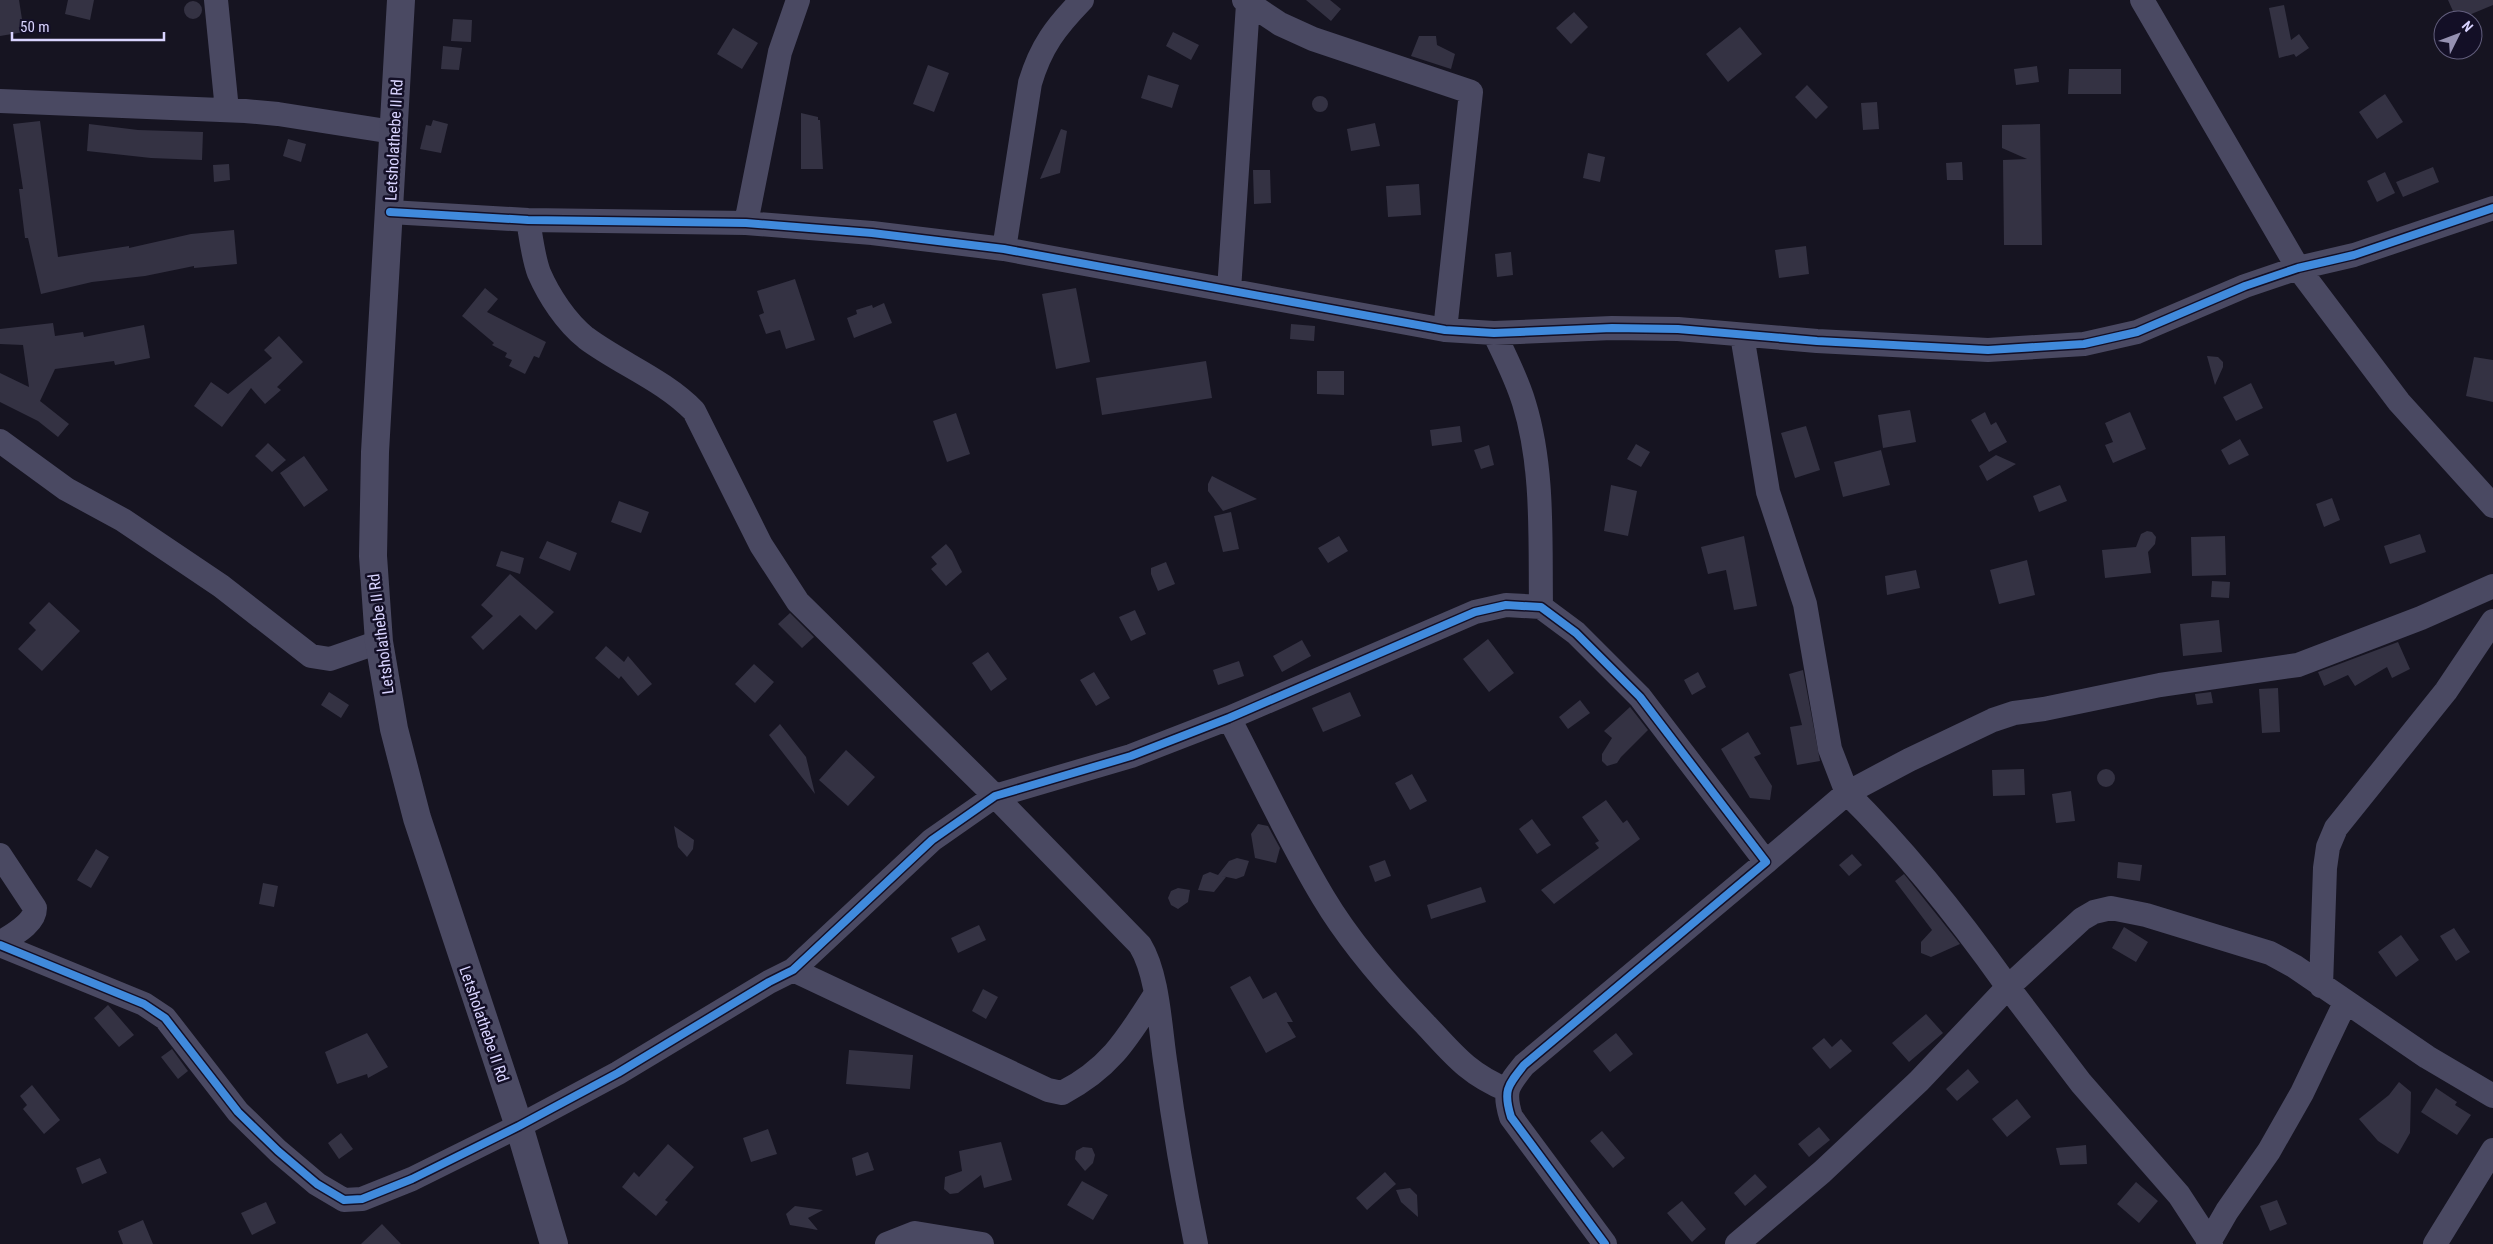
<svg xmlns="http://www.w3.org/2000/svg" width="2493" height="1244" font-family="'Roboto Condensed',sans-serif">
<rect width="100%" height="100%" fill="#161421"/>
<path fill="#343243" d="M0,0H19L24,32L0,36Z
M68,0H94L90,20L65,14Z
M1306,0H1330L1341,9L1331,21Z
M2448,0H2493V5L2457,20Z
M184 10a9 9 0 1 1 18 0a9 9 0 1 1-18 0Z
M2284,5L2291,40L2299,34L2309,48L2296,57L2294,54L2279,58L2269,8Z
M1574,12L1588,27L1571,44L1556,28Z
M453,19L472,20L471,42L451,41Z
M1740,27L1762,54L1728,82L1706,54Z
M733,28L758,43L742,69L717,54Z
M1173,32L1199,45L1191,60L1166,46Z
M1419,36H1436L1437,45L1455,54L1451,69L1411,56Z
M443,46L462,48L459,70L441,69Z
M928,65L949,73L934,112L913,104Z
M2037,66L2039,82L2016,85L2014,69Z
M2069,69H2121V94H2068Z
M1148,75L1179,85L1172,108L1141,98Z
M1807,85L1828,107L1816,119L1795,97Z
M2385,94L2403,122L2377,139L2359,112Z
M1312 104a8 8 0 1 1 16 0a8 8 0 1 1-16 0Z
M1877,102L1879,129L1863,130L1861,103Z
M801,113L818,117V120H820L823,169H801Z
M433,120L448,124L441,153L420,149L426,125L431,126Z
M40,121L58,257L129,246V248L191,234L234,230L237,264L194,268V266L145,276L92,282L41,294L28,238H25L19,189H23L13,124Z
M1375,123L1380,146L1351,151L1347,129Z
M89,124L138,130L203,132L202,160L151,158L87,151Z
M2040,124L2042,245H2004L2003,160L2027,159L2002,148V125Z
M1061,129L1067,131L1060,173L1040,179Z
M288,139L306,144L301,162L283,156Z
M1588,153L1605,157L1600,182L1583,178Z
M1962,162L1963,180H1947L1946,163Z
M229,164L230,180L214,182L213,165Z
M2433,167L2439,182L2403,197L2396,182Z
M1253,170H1270L1271,203L1254,204Z
M2385,172L2395,193L2377,202L2367,181Z
M1419,184L1421,215L1388,217L1386,186Z
M1806,246L1809,274L1779,278L1775,250Z
M1511,252L1513,275L1497,277L1495,254Z
M795,279L815,340L786,349L780,330L766,334L759,315L764,313L757,291Z
M485,288L498,299L487,312L546,342L539,358L534,356L525,374L509,366L512,360L505,357L507,353L492,345L494,343L462,316Z
M1076,288L1090,362L1056,369L1042,294Z
M884,303L892,323L854,338L847,318L857,314L856,310L872,305L873,308Z
M53,323L55,336L83,332L84,337L144,325L150,358L115,365L114,361L55,369L40,401L69,424L58,437L38,421L0,402V373L29,387L23,345L0,344V329Z
M1291,324L1315,326L1314,341L1290,339Z
M279,336L303,362L277,387L281,390L265,404L251,388L222,427L194,406L211,382L228,394L272,358L264,350Z
M2207,356L2218,357L2223,362V367L2215,385Z
M2474,357L2493,360V402L2466,396Z
M1206,361L1212,398L1102,415L1096,378Z
M1317,371H1344V395L1317,394Z
M2251,383L2263,408L2236,421L2223,397Z
M1910,410L1916,442L1883,448L1878,415Z
M1985,412L1991,425L1996,422L2007,442L1989,452L1971,420Z
M2130,412L2146,449L2113,463L2105,445L2113,442L2105,423Z
M956,413L970,454L947,462L933,421Z
M1460,426L1462,442L1432,446L1430,430Z
M1806,426L1820,470L1795,478L1781,433Z
M2240,439L2249,455L2229,465L2221,450Z
M268,443L286,460L272,472L255,456Z
M1636,444L1650,452L1641,467L1627,459Z
M1489,445L1494,465L1481,469L1474,450Z
M1881,450L1890,485L1843,497L1834,462Z
M1996,455L2016,464L1987,481L1979,466Z
M304,456L328,490L304,507L280,473Z
M1212,476L1257,499L1223,511L1208,491V484Z
M1611,485L1637,491L1628,536L1604,531Z
M2060,485L2067,501L2039,512L2033,496Z
M2332,498L2340,520L2324,527L2316,504Z
M619,501L649,512L641,533L611,522Z
M1231,512L1239,549L1223,552L1214,516Z
M2147,531L2152,532L2156,537L2155,544L2148,552L2151,573L2105,578L2102,550L2136,547L2141,534Z
M2420,534L2426,552L2390,564L2384,546Z
M1339,536L1348,551L1328,563L1318,548Z
M1744,536L1757,606L1734,610L1726,570L1708,574L1701,547Z
M2225,536L2226,575L2192,576L2191,537Z
M547,541L577,553L570,571L539,558Z
M946,544L952,551L962,572L946,586L931,569L937,564L931,557Z
M501,551L524,558L520,574L496,566Z
M2027,560L2035,595L1999,604L1990,570Z
M1166,562L1175,584L1158,591L1151,574V568Z
M1916,570L1920,588L1887,595L1885,576Z
M510,574L554,612L536,630L520,615L483,650L471,637L493,616L481,605Z
M2212,581L2230,582L2229,598L2211,597Z
M49,602L80,631L42,671L18,649L36,630L29,623Z
M1135,610L1146,634L1131,641L1119,617Z
M790,613L814,637L802,648L778,624Z
M2219,620L2222,652L2183,656L2180,624Z
M1488,639L1514,673L1489,692L1463,659Z
M1302,640L1311,656L1282,672L1273,656Z
M2398,642L2410,669L2392,678L2387,667L2355,686L2348,675L2324,686L2318,672Z
M606,646L624,662L628,656L652,684L638,696L621,676L619,679L595,658Z
M988,652L1007,679L991,691L972,663Z
M1239,661L1244,676L1218,685L1213,670Z
M754,664L774,682L755,703L735,684Z
M1803,670L1820,761L1797,765L1790,727L1802,725L1789,674Z
M1094,672L1110,698L1096,706L1080,680Z
M1698,672L1706,687L1692,695L1684,680Z
M2278,688L2280,732L2262,733L2259,689Z
M329,692L349,705L341,718L321,705Z
M1350,692L1361,716L1323,732L1312,708Z
M2211,692L2213,703L2197,705L2195,694Z
M1580,700L1590,713L1568,729L1559,717Z
M1630,707L1648,730L1621,757L1617,763L1607,766L1602,761V754L1612,738L1604,731Z
M780,724L806,757L815,794L769,735Z
M1748,732L1761,754L1754,757L1772,786L1770,800L1750,798L1721,749Z
M846,750L875,777L848,806L819,780Z
M2024,769L2025,795L1993,796L1992,770Z
M2097 778a9 9 0 1 1 18 0a9 9 0 1 1-18 0Z
M1412,774L1427,801L1410,810L1395,783Z
M2071,791L2075,821L2056,823L2052,794Z
M1606,800L1623,823L1627,820L1640,839L1554,904L1541,890L1599,848L1595,843L1599,841L1582,817Z
M1532,819L1551,845L1537,854L1519,829Z
M1258,824L1268,826L1280,848L1276,863L1255,858L1251,834Z
M674,826L694,840L693,849L687,857L678,847Z
M96,849L109,857L91,888L77,880Z
M1852,854L1862,865L1849,876L1839,865Z
M1237,858L1249,861L1244,876L1236,879L1222,876L1226,877L1214,892L1198,890L1203,875L1210,872L1218,875L1229,861Z
M1385,860L1391,876L1375,882L1369,866Z
M2118,862L2142,865L2140,881L2117,878Z
M1904,874L1941,920L1960,944L1931,957L1921,953V942L1932,930L1895,881Z
M263,883L278,886L274,907L259,904Z
M1481,887L1486,902L1431,919L1427,905Z
M1178,888L1190,890L1188,902L1178,909L1171,905L1168,898L1171,891Z
M979,925L986,940L958,953L951,938Z
M2124,927L2148,942L2136,962L2112,948Z
M2454,928L2470,952L2456,961L2440,936Z
M2401,935L2419,960L2396,977L2378,952Z
M1250,976L1263,999L1276,992L1293,1022H1287L1296,1037L1266,1053L1230,987Z
M983,989L998,997L986,1019L972,1011Z
M108,1005L134,1035L119,1047L94,1018Z
M1926,1014L1943,1033L1909,1062L1892,1043Z
M367,1033L388,1067L368,1078L367,1074L337,1084L325,1052Z
M1616,1033L1633,1054L1610,1072L1593,1051Z
M1824,1038L1832,1047L1841,1039L1852,1051L1830,1069L1812,1048Z
M172,1049L188,1071L178,1079L161,1057Z
M849,1050L913,1055L910,1089L846,1084Z
M1968,1069L1979,1082L1957,1101L1946,1089Z
M2399,1082L2411,1092L2410,1133L2398,1154L2378,1141L2359,1119L2389,1095Z
M32,1085L60,1120L44,1134L23,1109L27,1105L20,1096Z
M2436,1088L2457,1102L2455,1105L2471,1115L2457,1135L2421,1112Z
M2017,1099L2031,1117L2007,1137L1992,1119Z
M1819,1127L1830,1140L1809,1157L1798,1144Z
M768,1129L777,1154L751,1162L743,1138Z
M1602,1131L1625,1158L1613,1168L1590,1141Z
M341,1133L353,1149L339,1159L328,1143Z
M1001,1142L1012,1180L984,1188L981,1175L958,1193L950,1194L944,1189L945,1177L962,1171L959,1151Z
M668,1144L694,1167L665,1200L668,1202L656,1216L622,1187L634,1172L639,1177Z
M2086,1145L2087,1164L2060,1165L2056,1148Z
M1083,1147L1092,1148L1095,1155L1093,1163L1085,1171L1075,1159L1076,1151Z
M868,1152L874,1170L856,1176L852,1158Z
M100,1158L107,1173L82,1184L76,1168Z
M1385,1172L1396,1184L1367,1210L1356,1198Z
M1755,1174L1767,1187L1745,1206L1734,1193Z
M1082,1181L1108,1195L1093,1220L1067,1205Z
M2136,1182L2158,1201L2139,1223L2117,1204Z
M1410,1188L1417,1195L1418,1217L1401,1202L1396,1190Z
M2277,1200L2287,1224L2270,1231L2260,1206Z
M1682,1201L1706,1229L1692,1242L1667,1213Z
M266,1202L276,1223L252,1235L241,1213Z
M795,1206L823,1210L808,1218L818,1230L790,1225L786,1214Z
M143,1220L153,1244H123L118,1231Z
M382,1224L401,1244H361Z"/>
<g fill="none" stroke-linecap="round" stroke-linejoin="round">
<path stroke="#4a4962" stroke-width="24" d="M216,0L227,110
M1244,0L1280,24L1313,39L1471,92L1445,330
M2142,0L2298,268L2399,402L2493,506
M0,101L245,111L278,114L393,132
M390,212L528,220L746,223L872,233L1004,249L1445,330L1494,333L1612,328L1678,329L1817,341L1988,350L2084,344L2137,332L2245,286L2298,268L2354,255L2493,208
M528,220C531,237 533,257 539,273C549,296 566,322 586,338C621,364 664,380 694,411L761,545L798,602L995,796L1140,945C1159,976 1160,1031 1166,1067C1174,1127 1184,1185 1196,1244
M746,223L780,52L798,0
M1004,249L1030,83C1041,46 1056,27 1082,0
M1229,290L1248,4
M1494,333C1505,356 1517,379 1524,403C1544,468 1540,540 1541,607
M1742,335L1768,492L1805,604L1830,749L1847,793L1909,760L1993,720L2014,713L2044,709L2160,685L2298,665L2421,618L2493,586
M0,441L66,489L123,520L221,586L311,656L330,659L379,642
M1229,718C1260,777 1288,839 1323,897C1351,944 1387,985 1425,1024C1453,1054 1468,1074 1507,1090
M0,855L35,908C35,924 12,935 0,943
M0,945L144,1004L165,1018L238,1112L278,1151L317,1184L344,1200L362,1199L412,1179L519,1126L618,1073L769,982L793,970L932,840L995,796L1131,756L1229,718L1475,612L1506,605L1541,607L1576,633L1640,697L1766,862L1524,1065C1507,1086 1503,1091 1511,1117L1605,1244
M793,970L1048,1090L1062,1093C1110,1068 1127,1039 1155,995
M2321,986L2325,868L2328,847L2336,828L2446,691L2493,621
M887,1244L915,1233L982,1244
M1737,1244L1822,1172L1919,1081L2008,987C1959,918 1908,853 1847,793L1766,862
M2208,1244L2227,1211L2269,1151L2302,1093L2345,1003
M2211,1244L2179,1195L2081,1083L2008,987L2082,919L2094,912L2111,908L2146,915L2270,953L2294,966L2427,1057L2493,1096
M2435,1244L2493,1150"/>
<path stroke="#4a4962" stroke-width="28" d="M401,0L375,452L373,556L379,642L394,729L417,818L519,1126L554,1244"/>
<defs>
<path id="cycleway" d="M390,212L528,220L746,223L872,233L1004,249L1445,330L1494,333L1612,328L1678,329L1817,341L1988,350L2084,344L2137,332L2245,286L2298,268L2354,255L2493,208
M0,945L144,1004L165,1018L238,1112L278,1151L317,1184L344,1200L362,1199L412,1179L519,1126L618,1073L769,982L793,970L932,840L995,796L1131,756L1229,718L1475,612L1506,605L1541,607L1576,633L1640,697L1766,862L1524,1065C1507,1086 1503,1091 1511,1117L1605,1244"/>
</defs>
<use href="#cycleway" stroke="#130f26" stroke-width="11"/>
<use href="#cycleway" stroke="#408adc" stroke-width="8"/>
</g>
<g text-anchor="middle" dominant-baseline="central" stroke-width="5" stroke-linejoin="round" paint-order="stroke">
<g font-size="16" fill="#d9d4ff" stroke="#130f26">
<text transform="translate(394 140) rotate(-87)">Letsholathebe II Rd</text>
<text transform="translate(381 634) rotate(-97)">Letsholathebe II Rd</text>
<text transform="translate(484 1024) rotate(71)">Letsholathebe II Rd</text>
</g>
</g>
<g transform="translate(2458 35) rotate(48)"><circle r="24" fill="#130f26" stroke="#625e7d"/>
<path d="M0-4L9 19L0 12L-9 19Z" fill="#9591b1"/>
<text y="-8" font-size="14" font-weight="bold" text-anchor="middle" fill="#d9d4ff">N</text>
</g>
<path d="M12 32v8h152v-8" fill="none" stroke="#d9d4ff" stroke-width="2.5"/>
<text x="20" y="32" font-size="15" fill="#d9d4ff" stroke="#130f26" stroke-width="4" paint-order="stroke">50 m</text>
</svg>
